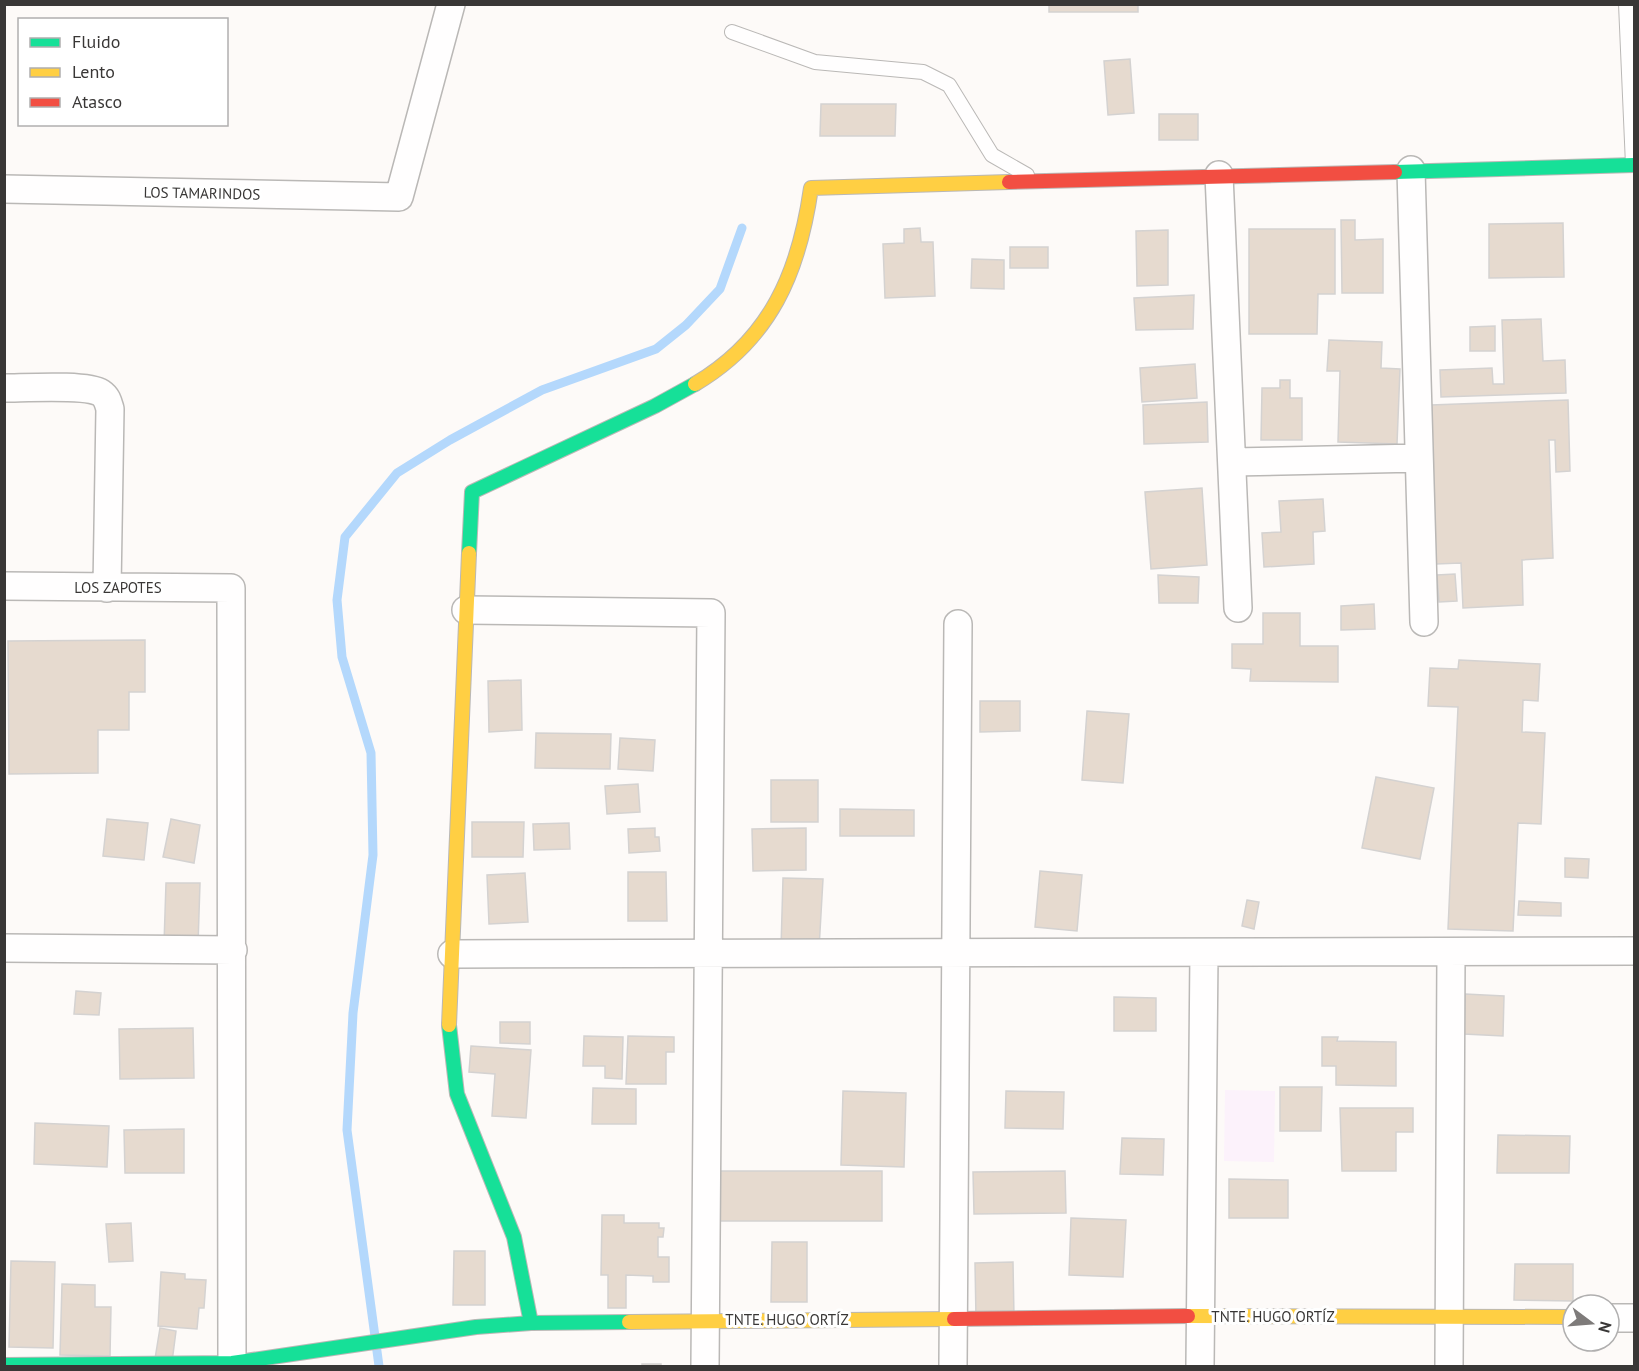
<svg xmlns="http://www.w3.org/2000/svg" width="1639" height="1371" font-family="'PT Sans',sans-serif">
<rect width="100%" height="100%" fill="#fdfaf8"/>
<path fill="#fcf2fb" d="M1225,1090L1275,1091L1274,1162L1224,1161Z"/>
<g fill="none" stroke-linecap="round" stroke-linejoin="round">
<path stroke="#b4d8fc" stroke-width="9" d="M379,1366L347,1130L353,1013L373,855L371,753L342,657L337,600L345,537L397,473L450,440L542,390L656,349L686,325L720,289L742,228"/>
</g>
<path fill="#e6dacf" stroke="#d4d2d1" stroke-width="1.5" d="M1049,4H1138V12H1049Z
M1130,59L1134,113L1108,115L1104,61Z
M821,104H896L895,136H820Z
M1159,114H1198V140H1159Z
M1341,220H1355V240L1383,239V293H1342Z
M1563,223L1564,277L1489,278V224Z
M920,228L921,242H933L935,296L885,298L883,244L904,243V229Z
M1249,229H1335V294H1318L1317,334H1249Z
M1168,230V285L1137,286L1136,231Z
M1010,247H1048V268H1010Z
M972,259L1004,260V289L971,288Z
M1194,295L1193,329L1136,330L1134,298Z
M1541,319L1543,361L1565,360L1566,393L1441,397L1440,370L1492,368L1493,384H1504L1502,320Z
M1495,326V351H1470V327Z
M1329,340L1382,342L1381,368L1400,369L1397,444L1338,442L1340,371H1327Z
M1195,364L1197,398L1142,402L1140,368Z
M1280,380H1290V398H1302V440H1261L1262,388H1280Z
M1568,400L1570,471L1556,472L1555,440H1549L1553,558L1522,560L1523,605L1463,608L1461,563L1436,564L1431,405Z
M1207,402L1208,442L1144,444L1143,405Z
M1202,488L1207,565L1151,569L1145,492Z
M1323,499L1325,531L1313,532L1314,564L1264,567L1262,533L1281,532L1279,501Z
M1455,574L1457,601L1439,602L1437,575Z
M1158,575L1199,577L1198,603H1159Z
M1374,604L1375,629L1341,630V606Z
M1263,613H1300V646H1338V682L1250,681L1251,669L1232,668V644H1263Z
M145,640V692H129V730H98V773L9,774L8,641Z
M1459,660L1540,664L1538,701L1523,700L1522,732L1545,733L1541,824L1518,823L1513,931L1448,929L1458,707L1428,706L1430,668L1458,669Z
M521,680L522,730L489,732L488,681Z
M980,701H1020V731L980,732Z
M1087,711L1129,714L1123,783L1082,780Z
M536,733L611,734L610,769L535,768Z
M620,738L655,740L653,771L618,769Z
M1376,777L1434,788L1420,859L1362,848Z
M771,780H818V822H771Z
M638,784L640,812L607,814L605,786Z
M840,809L914,810V836H840Z
M107,819L148,823L144,860L103,856Z
M171,819L200,825L194,863L163,857Z
M472,822H524L523,857H472Z
M569,823L570,849L534,850L533,824Z
M655,828V837H659L660,851L629,853L628,829Z
M806,828V870L753,871L752,829Z
M1565,858L1589,859L1588,878L1565,877Z
M1040,871L1082,875L1077,931L1035,927Z
M628,872H666L667,921H628Z
M525,873L528,922L489,924L487,875Z
M783,878L823,879L819,949L781,948Z
M166,883H200L198,945L164,944Z
M1247,900L1259,902L1254,929L1242,926Z
M1519,901L1561,903V916L1518,915Z
M76,991L101,993L99,1015L74,1014Z
M1465,994L1504,996L1503,1036L1464,1034Z
M1114,997L1156,998V1031H1114Z
M500,1022H530V1044L500,1043Z
M193,1028L194,1078L120,1079L119,1029Z
M584,1036L623,1037L622,1079L605,1078V1066H583Z
M628,1036L674,1037V1052H666V1084H626Z
M1322,1037H1338L1337,1041L1396,1042V1086L1336,1085V1066H1322Z
M471,1046L531,1050L526,1118L492,1116L495,1074L469,1072Z
M1280,1087H1322L1321,1131H1280Z
M593,1088L636,1089V1124H592Z
M843,1091L906,1093L904,1167L841,1165Z
M1006,1091L1064,1092L1063,1129L1005,1128Z
M1340,1108H1413V1132H1396V1171H1342Z
M35,1123L109,1126L107,1167L34,1164Z
M184,1129V1173H125L124,1130Z
M1498,1135L1570,1136L1569,1173H1497Z
M1122,1138L1164,1139L1163,1175L1120,1174Z
M719,1171H882V1221H719Z
M1065,1171L1066,1213L974,1214L973,1172Z
M1229,1179L1288,1180V1218H1229Z
M602,1215H624V1223H659V1228H664L663,1237H658V1257H669V1282H653V1276L626,1275V1308H608V1275H601Z
M1071,1218L1126,1220L1123,1277L1069,1275Z
M131,1223L133,1261L109,1262L106,1224Z
M772,1242H807V1302H771Z
M454,1251H485V1305H453Z
M11,1261L55,1262L53,1348L9,1347Z
M1013,1262L1014,1317L976,1318L975,1263Z
M1515,1264H1573V1301L1514,1300Z
M161,1272L185,1274V1279L206,1280L204,1308H199L197,1329L158,1326Z
M62,1284L95,1285V1307H111L110,1356L60,1355Z
M160,1328L176,1331L172,1362L155,1359Z
M642,1364H661V1366H642Z"/>
<g fill="none" stroke-linecap="round" stroke-linejoin="round">
<defs>
<path id="lane" d="M1626,4L1633,165
M732,32L815,62L923,72L949,85L992,155L1027,175"/>
<path id="street" d="M1411,170L1424,622
M1219,175L1238,608
M4,189L399,197L451,4
M4,388C24,388 87,384 101,393C107,397 108,402 110,409L107,588
M1232,462L1419,458
M4,586L231,588L232,1366
M466,610L711,613L705,1366
M4,948L233,950
M452,954L1634,951
M1609,1318H1634
M953,1366L958,624
M1200,1366L1204,953
M1449,1366L1451,953"/>
<path id="fast" d="M1395,172L1634,165
M469,553L472,492L655,406L695,384
M449,1025L457,1094L514,1237L531,1323
M4,1365L232,1363L476,1327L531,1323L629,1322"/>
<path id="slow" d="M695,384C771,339 799,272 811,188L1009,182
M449,1025L469,553
M1188,1316L1573,1317
M629,1322L954,1319"/>
<path id="jam" d="M1009,182L1395,172
M954,1319L1188,1316"/>
</defs>
<use href="#lane" stroke="#bab8b6" stroke-width="16"/>
<use href="#street" stroke="#bab8b6" stroke-width="30"/>
<use href="#fast" stroke="#bab8b6" stroke-width="16"/>
<use href="#slow" stroke="#bab8b6" stroke-width="16"/>
<use href="#jam" stroke="#bab8b6" stroke-width="16"/>
<use href="#lane" stroke="#fffefe" stroke-width="14"/>
<use href="#street" stroke="#fffefe" stroke-width="27"/>
<use href="#fast" stroke="#16e098" stroke-width="14"/>
<use href="#slow" stroke="#ffcf43" stroke-width="14"/>
<use href="#jam" stroke="#f24e42" stroke-width="14"/>
</g>
<g text-anchor="middle" dominant-baseline="central" stroke-width="6" stroke-linejoin="round" paint-order="stroke">
<g font-size="15" fill="#393736" stroke="#fff">
<text transform="translate(202 193) rotate(1)">LOS TAMARINDOS</text>
<text x="118" y="587">LOS ZAPOTES</text>
<text x="1273" y="1316">TNTE. HUGO ORTÍZ</text>
<text x="787" y="1319">TNTE. HUGO ORTÍZ</text>
</g>
</g>
<rect width="1639" height="1371" fill="none" stroke="#393736" stroke-width="12"/>
<rect x="18" y="18" width="210" height="108" fill="#ffffff" stroke="#b0afaf" stroke-width="1.5"/>
<rect x="30" y="38" width="30" height="9" fill="#16e098" stroke="#b0afaf" stroke-width="1.5"/>
<text x="72" y="48" font-size="18" fill="#393736">Fluido</text>
<rect x="30" y="68" width="30" height="9" fill="#ffcf43" stroke="#b0afaf" stroke-width="1.5"/>
<text x="72" y="78" font-size="18" fill="#393736">Lento</text>
<rect x="30" y="98" width="30" height="9" fill="#f24e42" stroke="#b0afaf" stroke-width="1.5"/>
<text x="72" y="108" font-size="18" fill="#393736">Atasco</text>
<g transform="translate(1591 1323) rotate(106)"><circle r="28" fill="#ffffff" stroke="#b0afaf" stroke-width="1.5"/>
<path d="M0-4.5L10 22L0 15L-10 22Z" fill="#7e7b7a"/>
<text y="-9" font-size="16" font-weight="bold" text-anchor="middle" fill="#393736">N</text>
</g>
</svg>
